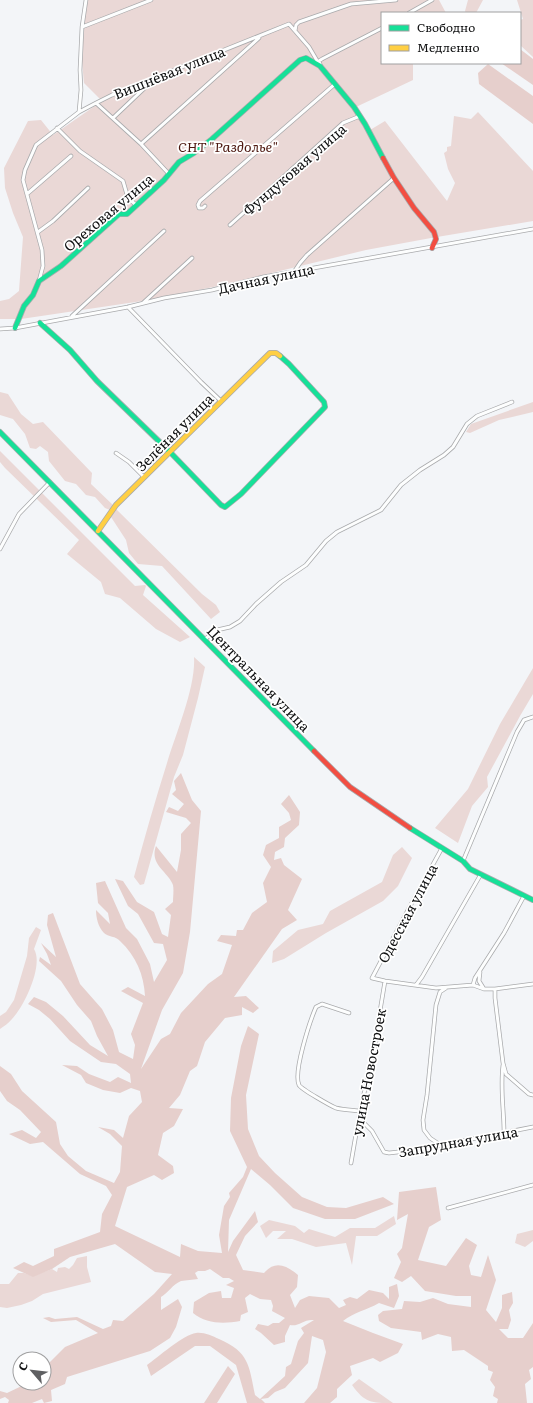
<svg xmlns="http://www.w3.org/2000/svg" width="533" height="1403" font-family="Literata,serif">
<rect width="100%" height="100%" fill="#f3f5f8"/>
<path fill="#ead8d6" d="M84,0H439L446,13H382V63H413V80L356,107L370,130L385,121L447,201L455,183L448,169L444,153L447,151V147L451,146L454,116L471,119L478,112L533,171V221L431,238L366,250L218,286L149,300L21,319H0V301L9,299L19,291L23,237L13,213L5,188L4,168L28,121L41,120L53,135L102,101L84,83L82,61L85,2Z
M468,0H483L476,13H466L465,11Z
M517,0H533V57L520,45V20L523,19Z
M0,392L8,394L21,414L33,424L43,422L92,473L91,484L113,505L110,510L105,508L95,497L86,495L76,484L65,481L49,461L48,452L40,446L36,449L30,448L25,434L13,419L0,415Z
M533,402V412L499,420L470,433L466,432L471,424Z
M0,451L135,586L145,585L146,586L143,595L190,637L180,642L156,629L120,598L105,594L101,582L67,554L79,540L5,468L0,462Z
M116,509L202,594L216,605L220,612L211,619L162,566L138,564L129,553L126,540L111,517Z
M194,657L205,667L198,698L183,755L174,777L144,884L140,885L134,877C144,839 155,801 167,763C176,733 196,687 194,657Z
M533,668V694L520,716L487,777L488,787L472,806L458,843L435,828L468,789L500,724Z
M402,847L412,858L398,886L383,901L326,933L284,959L272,963L273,951L298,930L323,924L330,911L382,882L393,855Z
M36,927L41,930L34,949C44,965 24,1007 12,1019C9,1023 4,1026 0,1029V1016L6,1012L14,1000L27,956L29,938Z
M394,1216L396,1224L377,1236H356L352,1265L346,1243L316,1247L292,1239H277L286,1231H273L266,1238L260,1226L269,1220L295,1226L304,1233L309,1229L335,1237L350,1228H375Z
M533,1230V1241L525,1247L515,1243L517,1234Z
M87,1256V1267L91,1282L43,1294L32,1301L21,1305L7,1308L0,1307V1284H9L18,1273H24L33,1276L52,1269L57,1272L58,1268L65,1267L69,1269L73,1265L77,1258Z
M359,1379L393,1403C371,1403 365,1403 352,1385Z"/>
<path fill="#e6cfcc" d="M520,49L533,59V85L501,63H520Z
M488,64L533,96V124L479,84L478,73Z
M181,773L192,800L201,811L190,932L183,973L162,1010L141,1069L161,1039L170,1034L181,1013L208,984L222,974L232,945L217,941L221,935L236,936L237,930H243L252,913L267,902L263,883L271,867L263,855L266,845L279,838V827L291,820L289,813L281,804L289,795L300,812L299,825L285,838L284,847L275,852L274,860L281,858L284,865L302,879L288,910L297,920L282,929L234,997L246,996L259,1008L253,1013L242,1007V1015L225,1018L205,1042L197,1066L190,1071L180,1095L169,1108L183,1109L174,1126L163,1133L158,1155L173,1166L174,1173L162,1180L154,1175L127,1187L115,1226L180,1257L181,1244L198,1251L222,1253L219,1235L224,1206L230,1197L229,1193L243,1177L247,1167L230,1131L231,1098L241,1046L248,1026L259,1034L246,1095L248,1129L259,1156L275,1173L302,1197L327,1207L346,1208L383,1197L394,1204L355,1219H325L293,1208L270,1185L251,1169L229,1220L228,1252L233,1241L255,1211L258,1222L245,1236L236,1255L243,1270L264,1273C275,1260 286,1265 298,1275L297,1287L290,1295L295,1308L300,1300L309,1296L329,1298L339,1308L346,1305L343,1300L350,1297L357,1299L369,1290L383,1293L389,1299V1287L397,1284L399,1296L394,1308L379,1303C367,1310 354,1312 343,1321C363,1329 383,1337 403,1344L398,1353L380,1362L373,1358L350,1366L352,1375L337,1389V1397L330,1403H304L317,1388L326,1352L323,1340L312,1336L308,1363L285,1388L275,1392L268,1398L261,1399L265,1403H247L236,1365L210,1346H195L151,1376L147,1365C157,1358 184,1334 196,1333C204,1332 212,1336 219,1339C249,1352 249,1365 255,1395L260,1399L285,1376L286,1367L291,1364L298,1341L304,1333L301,1328L314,1320C303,1319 299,1327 290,1325L285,1336V1342L274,1345L261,1333L255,1329L258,1324L268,1326L273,1323H279L285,1318L272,1311L273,1306L271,1300L260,1299L250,1294L245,1298L248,1312L241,1315L240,1321C224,1324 206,1324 193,1313L194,1302L209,1293L221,1291L222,1298H231L234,1288L226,1285L234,1281L229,1278H223L210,1269L205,1271H198L195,1273L198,1279C193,1280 186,1280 181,1281C173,1284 168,1293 161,1297V1310L178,1299L182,1307L176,1327L170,1338L150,1351L67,1377L65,1384L51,1390L52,1401L44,1403L42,1399L32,1403H8L9,1400L5,1397L0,1399V1391L7,1393L28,1383H44V1368L65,1347L98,1333L76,1320L51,1322L43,1318L49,1317L55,1319L77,1317L103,1329L111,1326L113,1320L123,1321L154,1294L172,1274L155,1272L115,1244L70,1257L52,1269L33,1277L13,1268L24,1262L33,1266L54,1256V1249L100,1232L102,1214L112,1195L106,1186L80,1174L43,1142L30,1144L9,1134L22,1130L36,1138L41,1132L20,1110L7,1101L0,1091V1066L11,1074L22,1091L56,1122L60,1144L68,1156L86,1171L114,1183L120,1172L122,1146L110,1134L98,1127L114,1130L123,1138L129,1116L142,1102L140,1091L131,1088L120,1093L103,1090L86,1083L81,1075L62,1065L77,1066L89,1074L110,1082L118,1077L131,1083L130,1074L116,1064L101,1062L70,1041L50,1019L39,1010L28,1004L34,997L46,1002L63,1016L90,1045L108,1056L97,1036L91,1021L77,1005L61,981L39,961L40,957L51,965L47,954L41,943L56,957L47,925L48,915L53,913L80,984L102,1009L113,1030L119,1052L133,1059L135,1045L131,1034L143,1003L121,991L128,987L145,996C144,975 136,956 120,941C116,936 108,937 104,933C98,927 96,917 96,910L110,924L108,913L98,903L96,883L105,881L126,928L137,939L150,964L154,982L167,960L163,944L154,943L138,914L128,906L115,879L123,881L137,902L154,912L162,934L168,937L171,915L165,909L173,902C173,897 174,890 173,885C169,872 149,865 156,846L177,872L181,850V834L191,823L186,818L166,812L169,807L178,811L184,804L172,794L176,790L174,781Z
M436,1187L441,1220L429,1227L418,1260L446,1266L466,1238L477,1245L469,1266L471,1275L481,1277L488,1255L496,1280L486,1310L496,1322L502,1308V1295L512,1292L513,1303L509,1310L511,1320L508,1329H499L508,1338H523L533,1323V1367L529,1370L531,1379L525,1384L527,1403H497L498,1399L493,1396L495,1387L490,1380L493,1372L488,1370V1366L464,1350L452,1351L451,1337L438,1334L422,1340L421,1332L391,1328L379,1321L378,1315L383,1311L402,1309L404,1301L420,1302L433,1298L448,1304L471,1307V1296H456L425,1291L411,1276L402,1282L394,1278L401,1262L397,1254L402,1248L408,1214L397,1220L399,1192Z
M228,1366L235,1374L217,1403H204Z"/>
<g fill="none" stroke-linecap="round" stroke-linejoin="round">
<defs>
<path id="street" d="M409,13L432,0
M82,27L86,0
M295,31L296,25L299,22L351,4L396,0
M320,64L319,61L322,59L382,28
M79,112L81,90L80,70L82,27L151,0
M113,118L153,80
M57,128L80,151L123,181L128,198L136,205
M141,144L96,103L112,95L289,24L309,47L319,64
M169,174L141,144L259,38
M27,194L71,156
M205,206L203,208H199L198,205L200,201L335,84
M230,225L343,123L360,116
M38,232L53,221L88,188
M294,272L300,263L307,255L394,178
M39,281L43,266L42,250L23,180L25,170L36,145L79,112L96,103
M143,303L192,258
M128,307L201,382L221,401
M72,316L164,231
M0,329L15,328L128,307L164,298L212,290L263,277L533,229
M116,453L129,462L144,477
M0,549L19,514L50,482
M205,639L217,630L230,627L240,621L256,604L281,582L306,565L326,541L337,532L381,510L401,485L420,470L444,455L453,447L467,424L477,416L512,402
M442,848L409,908L372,978L385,981L436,988L473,985L484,989
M463,861L517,732L524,720L533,717
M480,972L479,981L484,989H495V998L503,1063L506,1074L529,1094L533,1095
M416,985L422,977L481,874
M473,985L475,978L504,933L524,896
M495,989L533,984
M349,1013L322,1004L316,1007C310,1021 293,1072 299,1085C301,1089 331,1106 336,1108C344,1110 352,1110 360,1111L362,1121L372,1131L384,1152L389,1153L416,1150L533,1127
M503,1065C500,1088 504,1110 504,1132
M439,1144L430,1138L424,1130L423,1120L427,1095L436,1005L440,992L446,988
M351,1163L360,1111L379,1028V1017L385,981
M448,1208L533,1185"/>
<path id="fast" d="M40,323L70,350L97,381L170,452L221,505L225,507L241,494L325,407L324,402L289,364L280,356
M15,328L24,306L33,295L39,281L61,266L119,214H127L164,180L179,162L194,153L212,139L300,60L306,58L320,66L354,107L365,124L383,158
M0,432L314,751
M410,828L463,861L470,869L533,900"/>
<path id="slow" d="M98,531L116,505L270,353H276L280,356"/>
<path id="jam" d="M383,158L394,178L414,208L434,232L436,239L432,248
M314,751L350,787L410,828"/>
</defs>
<use href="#street" stroke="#a9aaac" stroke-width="4.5"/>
<use href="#fast" stroke="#a9aaac" stroke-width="6"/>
<use href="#slow" stroke="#a9aaac" stroke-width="6"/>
<use href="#jam" stroke="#a9aaac" stroke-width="6"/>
<use href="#street" stroke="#fdfefe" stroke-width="3"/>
<use href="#fast" stroke="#16e098" stroke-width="4.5"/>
<use href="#slow" stroke="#ffcf43" stroke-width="4.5"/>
<use href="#jam" stroke="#f24e42" stroke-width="4.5"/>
</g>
<g text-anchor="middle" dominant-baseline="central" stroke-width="3.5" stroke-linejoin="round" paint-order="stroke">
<g font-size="14" fill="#0f1011" stroke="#fff">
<text transform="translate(169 72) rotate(-22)">Вишнёвая улица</text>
<text transform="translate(294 169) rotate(-41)">Фундуковая улица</text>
<text transform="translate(108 212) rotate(-40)">Ореховая улица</text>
<text transform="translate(266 278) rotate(-12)">Дачная улица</text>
<text transform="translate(174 432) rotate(-45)">Зелёная улица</text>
<text transform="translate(259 678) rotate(46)">Центральная улица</text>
<text transform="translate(407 913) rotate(-62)">Одесская улица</text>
<text transform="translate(368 1072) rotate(-79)">улица Новостроек</text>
<text transform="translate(458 1141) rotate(-10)">Запрудная улица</text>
</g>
<g font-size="14" font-style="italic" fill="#4c170f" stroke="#fff">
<text x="228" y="146">СНТ "Раздолье"</text>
</g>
</g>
<rect x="381" y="12" width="140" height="52" fill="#ffffff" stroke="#9f9fa0"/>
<rect x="389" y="25" width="20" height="6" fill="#16e098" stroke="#9f9fa0"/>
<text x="417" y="32" font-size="12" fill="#0f1011">Свободно</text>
<rect x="389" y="45" width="20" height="6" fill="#ffcf43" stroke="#9f9fa0"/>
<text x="417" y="52" font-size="12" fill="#0f1011">Медленно</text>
<g transform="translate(32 1371) rotate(298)"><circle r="19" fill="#ffffff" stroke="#9f9fa0"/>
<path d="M0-3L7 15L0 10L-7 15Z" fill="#5f6062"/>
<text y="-6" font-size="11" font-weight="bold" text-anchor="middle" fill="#0f1011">С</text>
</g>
</svg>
